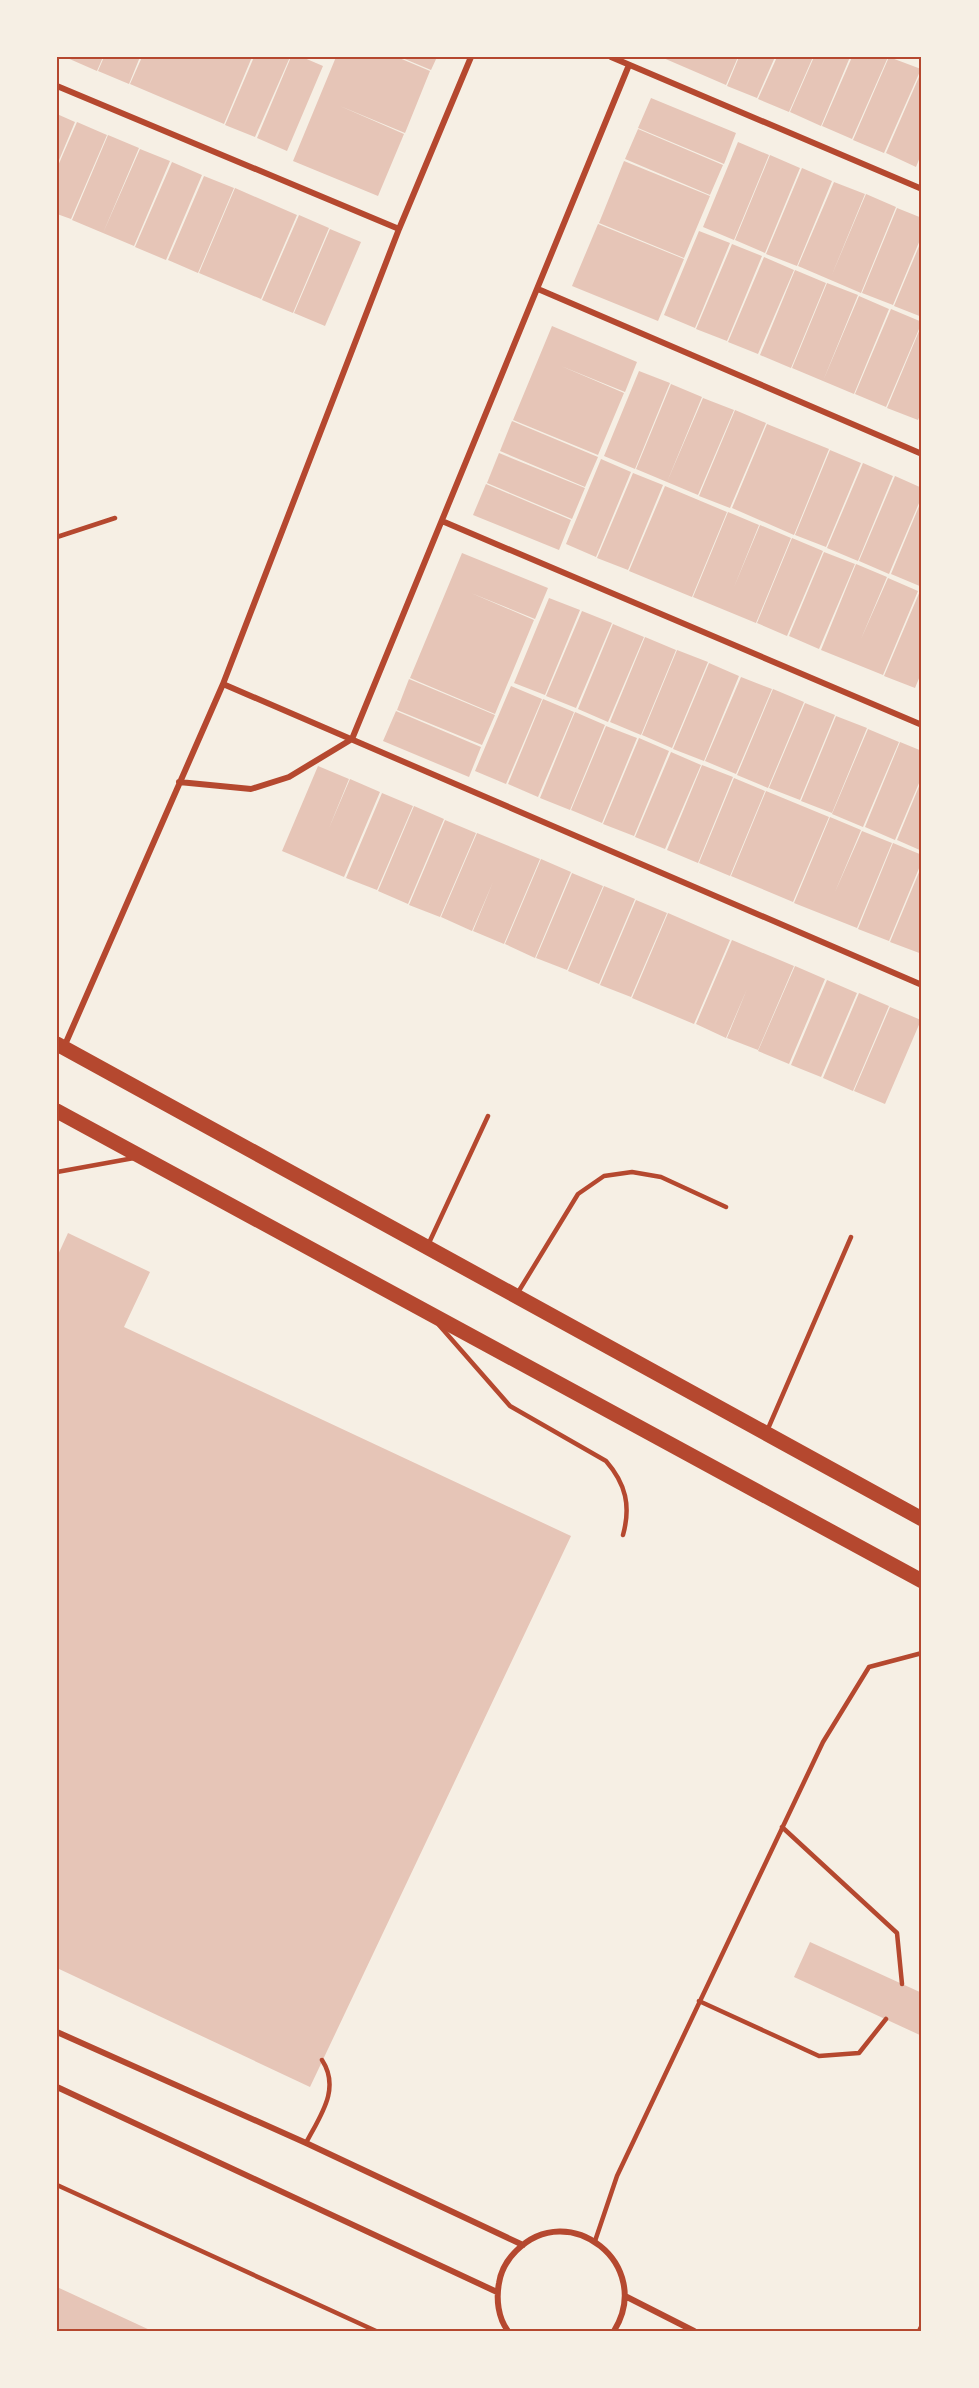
<svg xmlns="http://www.w3.org/2000/svg" width="979" height="2388" font-family="Commissioner,sans-serif">
<rect width="100%" height="100%" fill="#f6efe4"/>
<path fill="#e6c5b7" d="M65,57H103L97,71Z
M104,57H140L129,84L98,71Z
M142,57H252L224,124L130,84Z
M254,57H290L255,137L225,125Z
M291,57H302L323,66L287,151L257,138Z
M336,57H397L430,71L405,133L340,106L404,134L378,196L293,161Z
M400,57H437L431,70Z
M661,57H738L726,85Z
M739,57H775L757,98L727,86Z
M777,57H813L789,112L758,99Z
M814,57H850L821,126L790,112Z
M852,57H888L852,139L822,126Z
M889,57L921,69L884,153L853,140Z
M922,70V152L916,167L886,153Z
M651,98L736,133L724,164L638,128Z
M57,114L75,122L57,165Z
M77,122L107,135L71,219L57,214V168Z
M638,129L723,165L710,195L625,159Z
M108,135L139,148L103,233L72,220Z
M738,142L769,155L734,240L703,227Z
M140,149L170,161L134,246L103,233Z
M770,155L800,168L765,253L735,240Z
M624,161L710,196L684,258L599,223Z
M172,162L202,175L166,260L135,247Z
M802,168L832,181L797,266L766,254Z
M204,176L234,188L198,273L168,260Z
M834,182L865,194L831,277L866,194L896,207L861,293L798,266Z
M235,188L297,215L261,299L199,273Z
M897,208L922,218V235L893,305L862,293Z
M299,215L329,228L293,313L262,300Z
M598,224L684,259L658,321L572,286Z
M330,229L361,242L325,326L294,313Z
M699,231L730,243L695,328L664,315Z
M922,239V317L894,306Z
M732,244L762,256L727,341L696,329Z
M764,257L794,270L758,354L728,342Z
M795,270L826,283L791,368L760,355Z
M827,283L858,295L823,381L792,368Z
M859,296L889,309L854,394L823,381Z
M891,309L922,322L886,407L855,394Z
M922,324V411L918,420L887,408Z
M552,326L637,362L625,392L561,366L624,393L598,455L513,420Z
M639,371L670,383L635,469L604,456Z
M671,384L702,397L667,482L636,469Z
M703,398L734,410L698,495L667,482Z
M735,410L766,423L730,508L699,496Z
M512,421L598,457L585,487L500,451Z
M767,424L829,449L794,535L732,508Z
M830,450L861,463L826,547L795,535Z
M499,453L585,488L572,519L487,483Z
M601,459L631,472L596,557L566,544Z
M863,463L893,476L858,561L827,548Z
M633,473L663,485L628,570L597,558Z
M895,476L922,488V496L889,574L859,561Z
M486,484L571,520L559,550L473,515Z
M665,486L727,512L692,597L629,571Z
M922,499V587L891,574Z
M728,512L759,525L734,587L760,525L791,538L756,623L693,597Z
M792,538L823,551L787,636L757,623Z
M824,552L855,564L819,649L789,636Z
M462,553L548,588L535,619L471,593L534,620L495,714L410,678Z
M856,564L887,577L861,639L888,578L918,591L883,675L821,650Z
M920,591L922,592V671L915,688L884,676Z
M549,598L580,610L545,695L514,683Z
M582,611L612,623L576,708L546,696Z
M613,624L644,637L608,722L578,709Z
M645,637L676,650L641,735L610,722Z
M677,650L708,662L672,748L642,735Z
M709,663L739,676L704,761L673,749Z
M741,677L772,689L736,774L705,761Z
M409,679L495,715L482,745L397,710Z
M511,686L542,699L506,784L475,771Z
M773,689L804,702L768,788L737,775Z
M543,699L574,712L538,797L508,784Z
M805,703L835,715L800,800L769,788Z
M396,711L481,747L469,777L383,741Z
M575,712L605,725L570,810L540,798Z
M836,716L867,728L832,813L801,801Z
M606,726L637,738L602,823L571,810Z
M868,729L899,742L863,827L832,814Z
M639,738L669,751L634,836L603,824Z
M900,742L922,751V776L895,840L865,827Z
M671,752L701,765L665,849L635,837Z
M702,765L733,777L698,863L667,850Z
M318,766L349,779L329,828L350,779L380,792L344,877L282,851Z
M734,778L765,791L730,876L699,863Z
M922,779V851L897,840Z
M766,791L829,817L793,902L731,876Z
M382,793L413,806L377,890L346,878Z
M414,806L444,819L408,904L378,891Z
M830,817L861,830L835,892L862,831L892,843L857,928L794,903Z
M445,820L476,833L440,917L409,905Z
M477,833L540,859L504,944L473,931L493,882L472,931L441,917Z
M893,843L922,855V861L889,941L858,929Z
M541,859L571,872L535,958L505,944Z
M922,865V954L890,942Z
M572,873L603,886L567,970L536,958Z
M604,886L635,899L599,984L568,971Z
M636,900L667,913L631,997L600,985Z
M668,913L730,940L694,1024L632,998Z
M732,940L794,966L758,1050L727,1038L747,989L726,1038L696,1024Z
M795,966L825,979L789,1064L758,1051Z
M827,980L857,993L821,1077L791,1065Z
M859,993L889,1006L853,1091L823,1078Z
M890,1007L921,1020L885,1104L854,1091Z
M68,1233L150,1272L124,1327L571,1536L310,2087L57,1968V1257Z
M810,1942L922,1993V2036L794,1977Z
M57,2287L152,2331H57Z"/>
<g fill="none" stroke-linecap="round" stroke-linejoin="round">
<path stroke="#b5482f" stroke-width="4.5" d="M57,537L115,518
M57,1172L134,1158
M428,1245L488,1116
M517,1294L578,1194L604,1176L632,1172L661,1177L726,1207
M439,1325L510,1406L606,1461C626,1484 631,1506 623,1535
M767,1431L851,1237
M782,1827L897,1933L902,1984
M699,2001L819,2056L859,2053L886,2019
M306,2143C320,2116 341,2089 322,2060
M57,2185L376,2331
M595,2241L617,2176L823,1742L869,1667L922,1653
M919,2331L922,2325"/>
<path stroke="#b5482f" stroke-width="6" d="M611,57L922,189
M57,86L399,229
M538,289L922,454
M442,521L922,725
M223,684L922,985
M352,739L629,65
M179,782L251,789L289,777L352,739
M64,1047L223,684L399,229L471,57
M57,2032L306,2143L523,2245
M57,2087L497,2292
M625,2296L694,2331
M508,2331C498,2318 496,2299 499,2283C501,2270 507,2260 516,2251C569,2197 655,2265 614,2331"/>
<path stroke="#b5482f" stroke-width="15" d="M57,1044L922,1519
M57,1111L922,1581"/>
</g>
<rect width="979" height="2388" fill="none" stroke="#f6efe4" stroke-width="117"/>
<rect x="58" y="58" width="862" height="2272" fill="none" stroke="#b5482f" stroke-width="2"/>
</svg>
